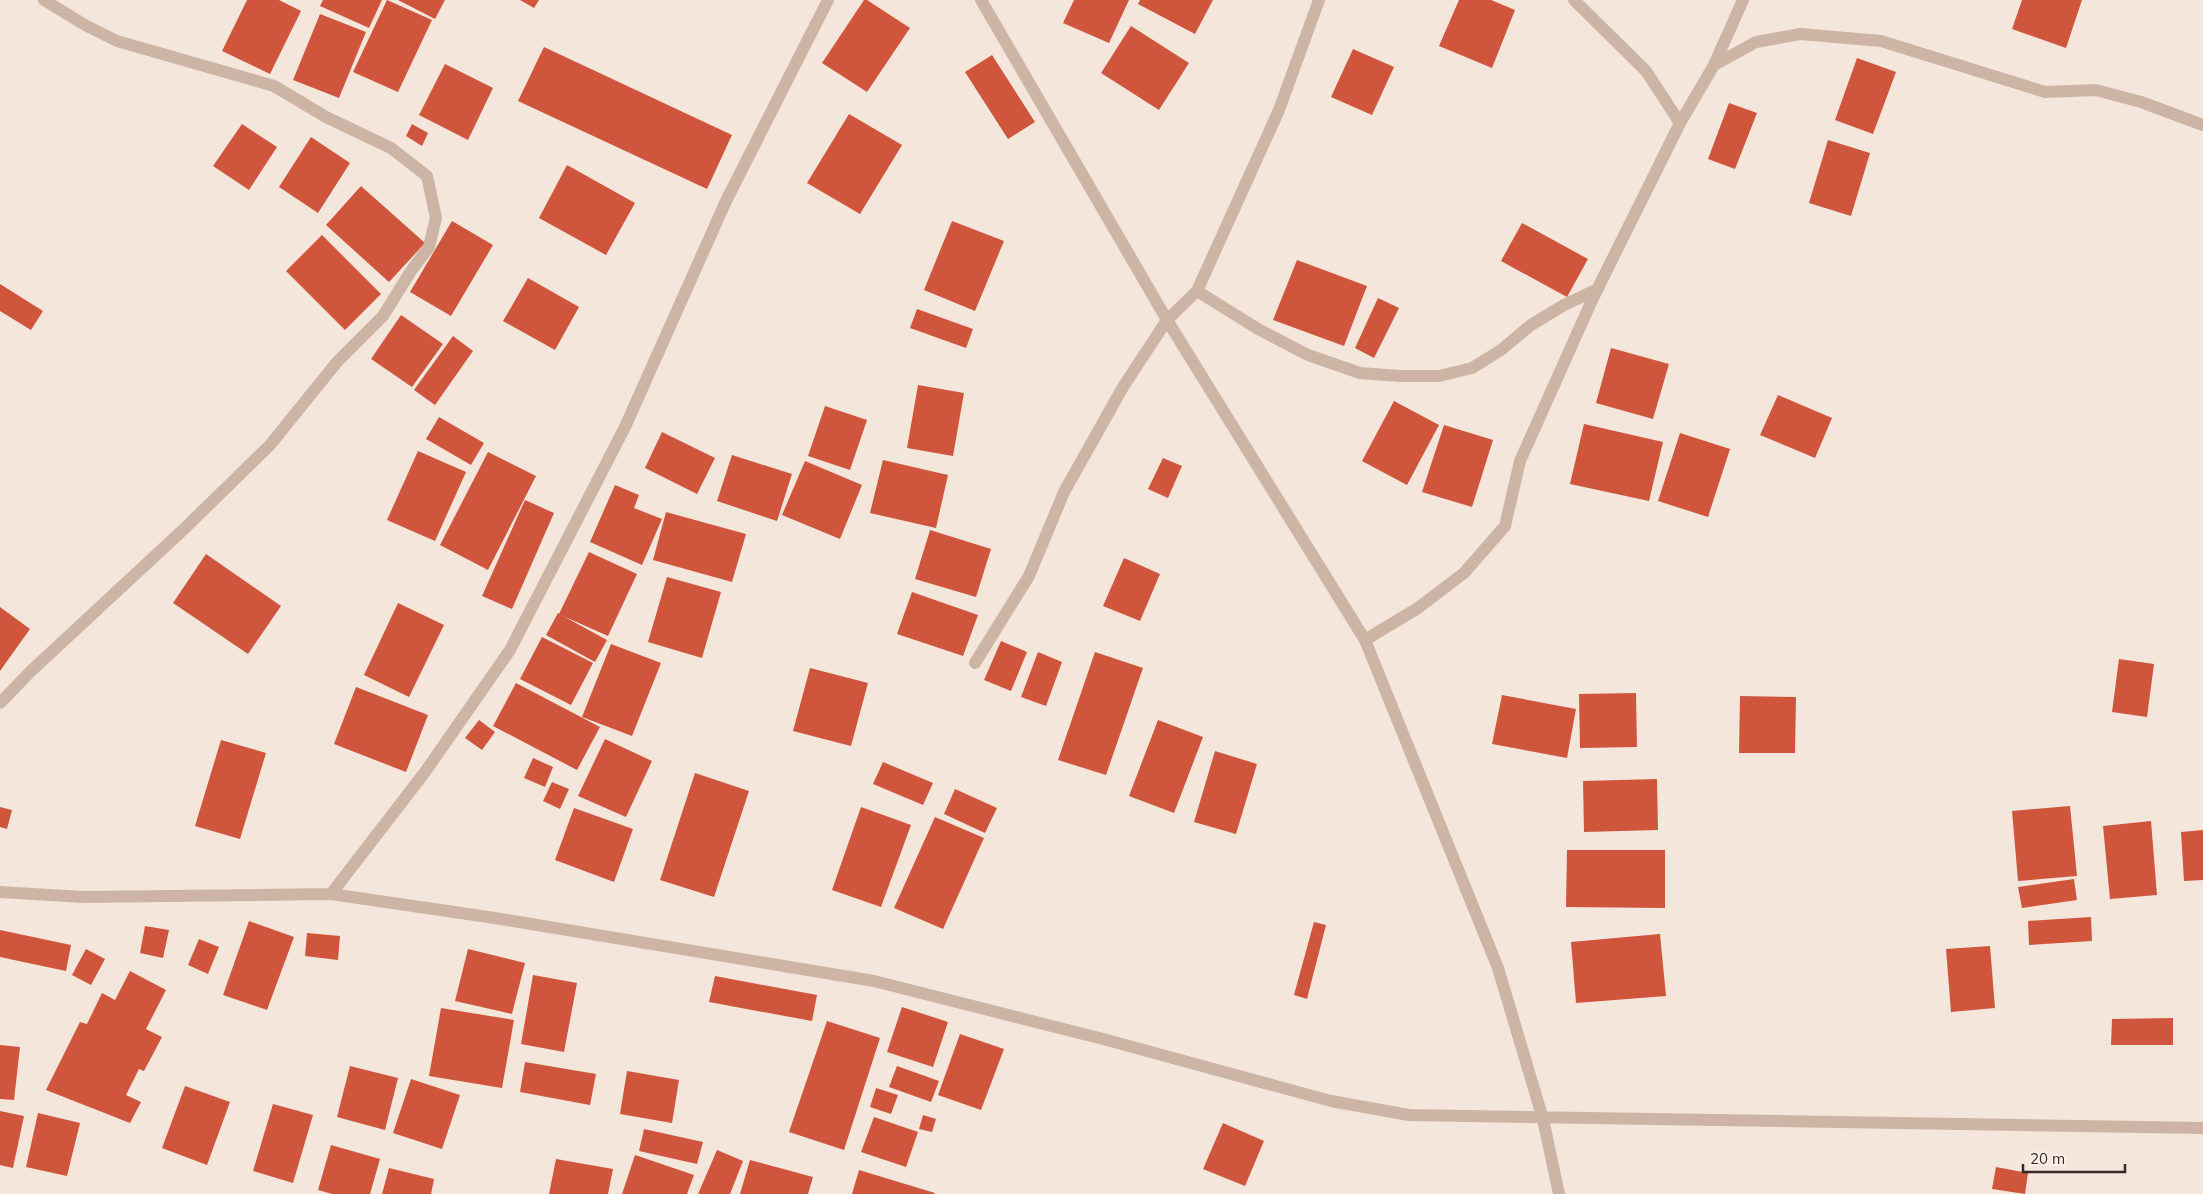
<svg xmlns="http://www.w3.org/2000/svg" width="2203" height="1194" font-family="Mulish,sans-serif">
<rect width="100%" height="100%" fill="#f4e6db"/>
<path fill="#d0553d" d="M247,0H279L301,11L270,74L222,51Z
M323,0H382L369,28L320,6Z
M387,0L432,20L398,92L353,72Z
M398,0H445L435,19Z
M520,0H539L534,8Z
M864,0H867L910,28L867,92L822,63Z
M1074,0H1129L1109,43L1063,23Z
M1140,0H1213L1195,34L1138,4Z
M1459,0H1491L1515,10L1492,68L1439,46Z
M2022,0H2082L2066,48L2012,29Z
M320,14L366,32L339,98L293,80Z
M1131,26L1189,63L1159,110L1101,73Z
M544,47L732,135L707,189L518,101Z
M1353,49L1394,67L1372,115L1331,97Z
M992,55L1035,122L1008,139L965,72Z
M1857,58L1896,72L1873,134L1835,120Z
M445,64L493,88L468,140L419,115Z
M1729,103L1757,113L1735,169L1708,159Z
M849,114L902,145L860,214L807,183Z
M242,124L277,147L249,190L213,166Z
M412,124L428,133L422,146L406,136Z
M311,137L350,163L318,213L279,187Z
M1828,140L1870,153L1851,216L1809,203Z
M567,165L635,203L606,255L539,218Z
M361,186L425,243L389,282L326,225Z
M452,221L493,245L451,316L410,292Z
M952,221L1004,241L975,311L924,290Z
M1522,223L1588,259L1567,297L1501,261Z
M322,235L381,294L345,330L286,271Z
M1297,260L1367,286L1344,346L1273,320Z
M528,278L579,307L555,350L503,321Z
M0,284L43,311L31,330L0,311Z
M1378,298L1399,308L1374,358L1355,348Z
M917,309L973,329L966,348L910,328Z
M401,315L443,344L412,387L371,359Z
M453,336L473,351L435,405L414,390Z
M1611,348L1669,364L1653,419L1596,403Z
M918,385L964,393L953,456L907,448Z
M1778,395L1832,418L1815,458L1760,435Z
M1394,401L1439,425L1407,485L1362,461Z
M825,406L867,420L850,470L808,456Z
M439,417L484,443L471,465L426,439Z
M1584,424L1663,442L1649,501L1570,484Z
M1444,425L1493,440L1472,507L1422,492Z
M662,432L715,458L697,494L645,468Z
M1680,433L1730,449L1708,517L1658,501Z
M418,451L466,472L435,541L387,520Z
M488,452L536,476L488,570L440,545Z
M732,455L792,474L777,521L717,501Z
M1163,458L1182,466L1168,498L1148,489Z
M883,460L948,475L936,528L870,513Z
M805,461L862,485L840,539L782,515Z
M615,485L639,495L634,508L662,519L642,565L590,542Z
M525,500L554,513L512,609L482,596Z
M666,512L746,534L732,582L653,560Z
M930,530L991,549L976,597L915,579Z
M589,552L637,574L608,636L563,616L607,640L595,662L546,635L558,613L559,614Z
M206,554L281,606L248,654L173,603Z
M1124,558L1160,574L1140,621L1103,606Z
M667,577L721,592L702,658L648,642Z
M912,592L978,615L963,656L897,634Z
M398,603L444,625L409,697L364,675Z
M0,607L30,629L0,671Z
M542,637L593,663L571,705L520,679Z
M1001,641L1027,652L1011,691L984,680Z
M611,644L661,663L632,736L582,717Z
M1038,652L1062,662L1046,706L1021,697Z
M1095,652L1143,668L1106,775L1058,760Z
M2119,659L2154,664L2147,717L2112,712Z
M810,668L868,683L851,746L793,731Z
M516,683L600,727L577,770L493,726Z
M356,687L428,715L406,772L334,744Z
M1636,693L1637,747L1580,748L1579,694Z
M1502,695L1576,709L1567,758L1492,744Z
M1740,696L1796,697L1795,753H1739Z
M479,720L495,732L482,750L465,738Z
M1158,720L1203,737L1174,813L1129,796Z
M605,739L652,761L626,817L578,796Z
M221,740L266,753L240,839L195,826Z
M1215,751L1257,764L1236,834L1194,822Z
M533,758L553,767L545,787L524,778Z
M883,762L933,783L923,805L873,784Z
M695,773L749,791L714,897L660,880Z
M1657,779L1658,830L1584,832L1583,781Z
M552,782L569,789L560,809L543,801Z
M955,789L997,808L985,833L944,814Z
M2070,806L2077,876L2018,881L2012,811Z
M0,807L12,810L7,829L0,827Z
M861,807L911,825L881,907L832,890Z
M574,808L633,829L614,882L555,860Z
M935,817L984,838L943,929L894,908Z
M2151,821L2157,895L2110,899L2103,826Z
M2203,830V880L2184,881L2181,832Z
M1567,850H1665V908L1566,907Z
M2074,879L2077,900L2022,908L2018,887Z
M2091,917L2092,941L2029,945L2028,921Z
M249,921L294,937L267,1010L223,995Z
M1314,922L1326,925L1307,999L1294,995Z
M145,926L169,930L163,958L140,953Z
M0,930L71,945L66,971L0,957Z
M307,933L340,936L338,960L305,956Z
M1660,934L1666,996L1576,1003L1571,942Z
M199,939L219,947L208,974L188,965Z
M1990,946L1995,1008L1951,1012L1946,949Z
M86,949L105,959L91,985L72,975Z
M468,949L525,963L512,1014L455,1001Z
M130,971L166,990L146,1029L162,1037L144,1071L139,1069L126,1095L141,1102L130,1123L46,1090L80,1022L87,1024L102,993L115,1000Z
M533,975L577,983L564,1052L521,1044Z
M715,976L817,995L812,1021L709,1002Z
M902,1007L948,1022L933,1067L887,1052Z
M441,1008L514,1020L502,1088L429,1076Z
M2173,1018V1045H2111L2112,1019Z
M827,1021L880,1038L844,1150L789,1132Z
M960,1034L1004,1049L981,1110L938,1095Z
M0,1045L20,1047L14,1100L0,1099Z
M525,1062L596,1074L590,1105L520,1092Z
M350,1066L398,1078L385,1130L337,1117Z
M897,1066L939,1081L931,1102L889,1087Z
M627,1071L679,1080L672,1123L620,1114Z
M411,1079L460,1095L442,1149L393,1133Z
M185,1086L230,1102L207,1165L162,1148Z
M876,1088L898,1095L891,1114L870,1107Z
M273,1104L313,1115L293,1183L253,1171Z
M0,1111L24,1116L13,1168L0,1165Z
M38,1113L80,1123L67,1176L26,1167Z
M923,1115L936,1119L932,1132L919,1129Z
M874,1117L918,1132L906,1167L861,1152Z
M1223,1123L1264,1141L1245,1186L1203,1169Z
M644,1129L703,1142L697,1164L639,1151Z
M331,1145L380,1159L370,1194H332L318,1190Z
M717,1150L743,1161L730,1194H698Z
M635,1155L694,1175L687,1194H622Z
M556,1159L613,1169L608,1194H549Z
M750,1160L813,1177L808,1194H740Z
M1996,1167L2028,1173L2025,1194L1992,1189Z
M389,1168L434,1179L431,1194H382Z
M859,1170L935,1193L934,1194H852Z"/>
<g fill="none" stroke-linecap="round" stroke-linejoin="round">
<path stroke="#cdb5a5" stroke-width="12" d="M981,0L1167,320L1365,640L1498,968L1543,1119L1559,1194
M1574,0L1646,71L1680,123
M1714,65L1756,42L1800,34L1881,41L2045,92L2096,90L2141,102L2203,125
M1197,291L1258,329L1308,355L1360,373L1400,376H1439L1472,368L1501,350L1531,325L1564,305L1598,289
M1365,640L1418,608L1464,573L1505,526L1520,461L1593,298L1680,123L1714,65L1743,0
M975,663L1029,576L1064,492L1123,387L1167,320L1197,291L1279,110L1319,0
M0,703L31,671L184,529L270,445L337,362L383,316L411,271L429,247L436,218L427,176L391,148L326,117L274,86L117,41L85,25L44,0
M0,892L83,897L331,894L495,918L874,981L1107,1040L1331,1101L1409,1115L2203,1128
M331,894L425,772L510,650L625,427L726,201L828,0"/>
</g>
<path d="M2023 1164v8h102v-8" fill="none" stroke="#382b27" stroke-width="2.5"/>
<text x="2030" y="1164" font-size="15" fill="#382b27" stroke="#fbf1e8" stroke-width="4" paint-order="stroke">20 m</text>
</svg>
